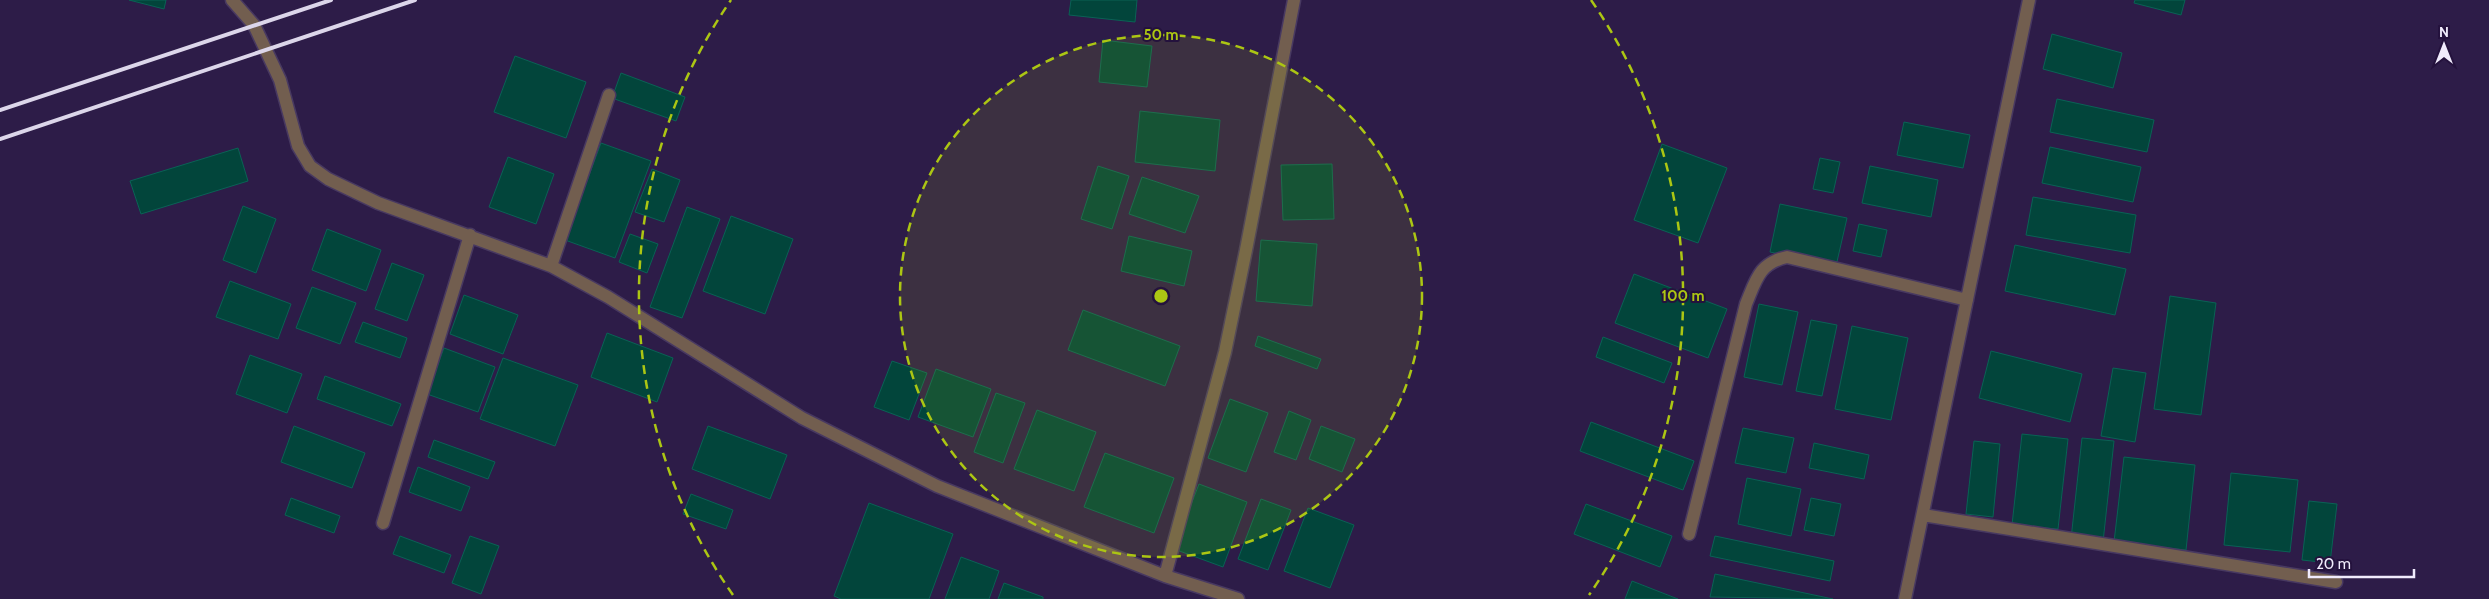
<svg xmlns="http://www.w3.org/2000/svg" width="2489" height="599" font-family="Cabin,sans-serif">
<rect width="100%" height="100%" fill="#2d1c48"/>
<path fill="#02453b" stroke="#0a6255" d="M129,0H166L164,9Z
M1071,0H1137L1135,22L1069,15Z
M2135,0H2185L2181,15L2134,3Z
M2052,34L2122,53L2113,88L2043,69Z
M1103,40L1152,46L1147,87L1099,82Z
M515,56L586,82L566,138L494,112Z
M621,73L685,97L676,121L612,98Z
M2057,99L2154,120L2147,152L2050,132Z
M1140,111L1220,120L1215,171L1135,162Z
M1904,122L1970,135L1963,168L1897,155Z
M601,143L651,161L615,258L565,240Z
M1662,144L1727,168L1698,243L1634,220Z
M2050,147L2141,167L2133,202L2042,183Z
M238,148L248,181L141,214L130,181Z
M508,157L554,174L536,224L489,207Z
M1820,158L1840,162L1833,193L1813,189Z
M1332,164L1334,219L1283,220L1281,165Z
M1098,166L1129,176L1112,229L1081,219Z
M1870,166L1938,180L1931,217L1862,203Z
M652,169L680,180L664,222L635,212Z
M1142,177L1199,196L1185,233L1129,214Z
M2033,197L2136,215L2130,253L2026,235Z
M1780,204L1847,218L1836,266L1770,252Z
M243,206L276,219L256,273L223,260Z
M687,207L720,219L682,318L650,307Z
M731,216L793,239L765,314L703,291Z
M1859,224L1887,230L1881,257L1853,251Z
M327,229L381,250L366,291L312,270Z
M630,234L658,244L647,273L619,262Z
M1129,236L1192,251L1184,286L1121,271Z
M1261,240L1317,244L1312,306L1256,301Z
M2015,245L2126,269L2115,315L2005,291Z
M392,263L424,275L407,321L375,309Z
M1634,274L1727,309L1708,358L1615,323Z
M230,281L291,304L278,339L216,317Z
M312,287L356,303L340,344L296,328Z
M464,295L518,315L503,354L450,334Z
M2170,296L2216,303L2201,415L2154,409Z
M1759,304L1798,312L1782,385L1744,377Z
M1083,310L1180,346L1165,386L1068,350Z
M1811,320L1837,325L1822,396L1796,391Z
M363,322L407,338L400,358L355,342Z
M1852,326L1908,338L1891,420L1835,409Z
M607,333L673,358L657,402L591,377Z
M1258,336L1321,359L1317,369L1255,346Z
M1603,337L1672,363L1664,383L1596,357Z
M444,348L495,367L478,412L427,394Z
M1991,351L2082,374L2070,422L1979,398Z
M250,355L302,374L287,413L236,394Z
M503,358L578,385L555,446L480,419Z
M892,361L927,373L909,420L874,407Z
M2113,368L2146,373L2135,442L2101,436Z
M936,369L991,389L973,437L918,417Z
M325,376L401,404L392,426L317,399Z
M996,393L1025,403L1003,463L974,452Z
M1230,399L1268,413L1246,472L1208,458Z
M1037,410L1096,432L1074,491L1014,469Z
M1289,411L1311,420L1296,460L1274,452Z
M1591,422L1694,461L1683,490L1580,451Z
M294,426L365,453L352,488L281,462Z
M708,426L787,455L770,499L692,469Z
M1321,426L1355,439L1342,472L1309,459Z
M1743,428L1794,438L1786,473L1735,463Z
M2022,434L2068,439L2058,529L2012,525Z
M2082,438L2114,441L2103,542L2071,539Z
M434,440L495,462L488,479L428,457Z
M1974,441L2000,444L1993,517L1966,514Z
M1814,443L1869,455L1864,479L1809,468Z
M1105,453L1174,478L1154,533L1084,507Z
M2124,457L2195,465L2186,550L2114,542Z
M418,467L470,487L461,511L409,492Z
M2231,473L2298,480L2290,552L2224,545Z
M1747,478L1801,489L1791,536L1738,524Z
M1199,484L1247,502L1223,567L1174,549Z
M691,494L733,510L726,529L683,514Z
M291,498L340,516L334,533L285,515Z
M1811,498L1841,504L1834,536L1804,530Z
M1261,499L1291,510L1268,570L1238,559Z
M2309,501L2337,504L2330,563L2302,560Z
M869,503L953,534L929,599H841L834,596Z
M1586,504L1672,536L1660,567L1574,534Z
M1308,508L1354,525L1330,588L1284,571Z
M400,536L451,555L444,573L393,554Z
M470,536L499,546L481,594L452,583Z
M1715,536L1834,561L1830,581L1710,556Z
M961,557L999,571L989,599H945Z
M1715,574L1833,599L1710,597Z
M1632,581L1678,599H1625Z
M1004,583L1043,597V599H998Z"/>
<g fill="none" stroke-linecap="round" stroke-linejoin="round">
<defs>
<path id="street" d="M232,0L254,25L280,80L298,146L310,166L328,179L378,203L551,266L608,297L802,418L937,486L1165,576L1238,599
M551,266L609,95
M1923,515L2336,582
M383,523L470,235
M1689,534L1746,304C1756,280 1759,263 1787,257L1967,300
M1165,576L1225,352L1246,250L1294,0
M1905,599L2029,0"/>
</defs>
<use href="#street" stroke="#483961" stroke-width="15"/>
<use href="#street" stroke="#725e4f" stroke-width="12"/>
<path stroke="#dcd6ea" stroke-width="4" d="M0,110L331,0
M0,139L415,0"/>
</g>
<circle cx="1161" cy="296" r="261" fill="#acc613" fill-opacity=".12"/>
<g fill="none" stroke="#acc613" stroke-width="2.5" stroke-dasharray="9 6">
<circle cx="1161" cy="296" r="261"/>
<path d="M733 595A522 522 0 0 1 731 0M1591 0A522 522 0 0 1 1589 595"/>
</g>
<circle cx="1161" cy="296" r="8" fill="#acc613" stroke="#24123d" stroke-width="2.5"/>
<g font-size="15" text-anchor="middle" font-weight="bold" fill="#acc613" stroke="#24123d" stroke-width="4" stroke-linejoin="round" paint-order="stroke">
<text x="1161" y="40">50 m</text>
<text x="1683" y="301">100 m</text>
</g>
<g transform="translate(2444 45)" stroke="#24123d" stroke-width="4" paint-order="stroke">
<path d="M0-4L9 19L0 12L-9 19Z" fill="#f0ebfc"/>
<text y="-8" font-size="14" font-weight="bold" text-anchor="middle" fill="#f0ebfc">N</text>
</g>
<path d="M2309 569v8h105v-8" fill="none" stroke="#f0ebfc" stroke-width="2.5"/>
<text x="2316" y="569" font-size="15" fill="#f0ebfc" stroke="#24123d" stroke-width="4" paint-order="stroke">20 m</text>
</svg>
